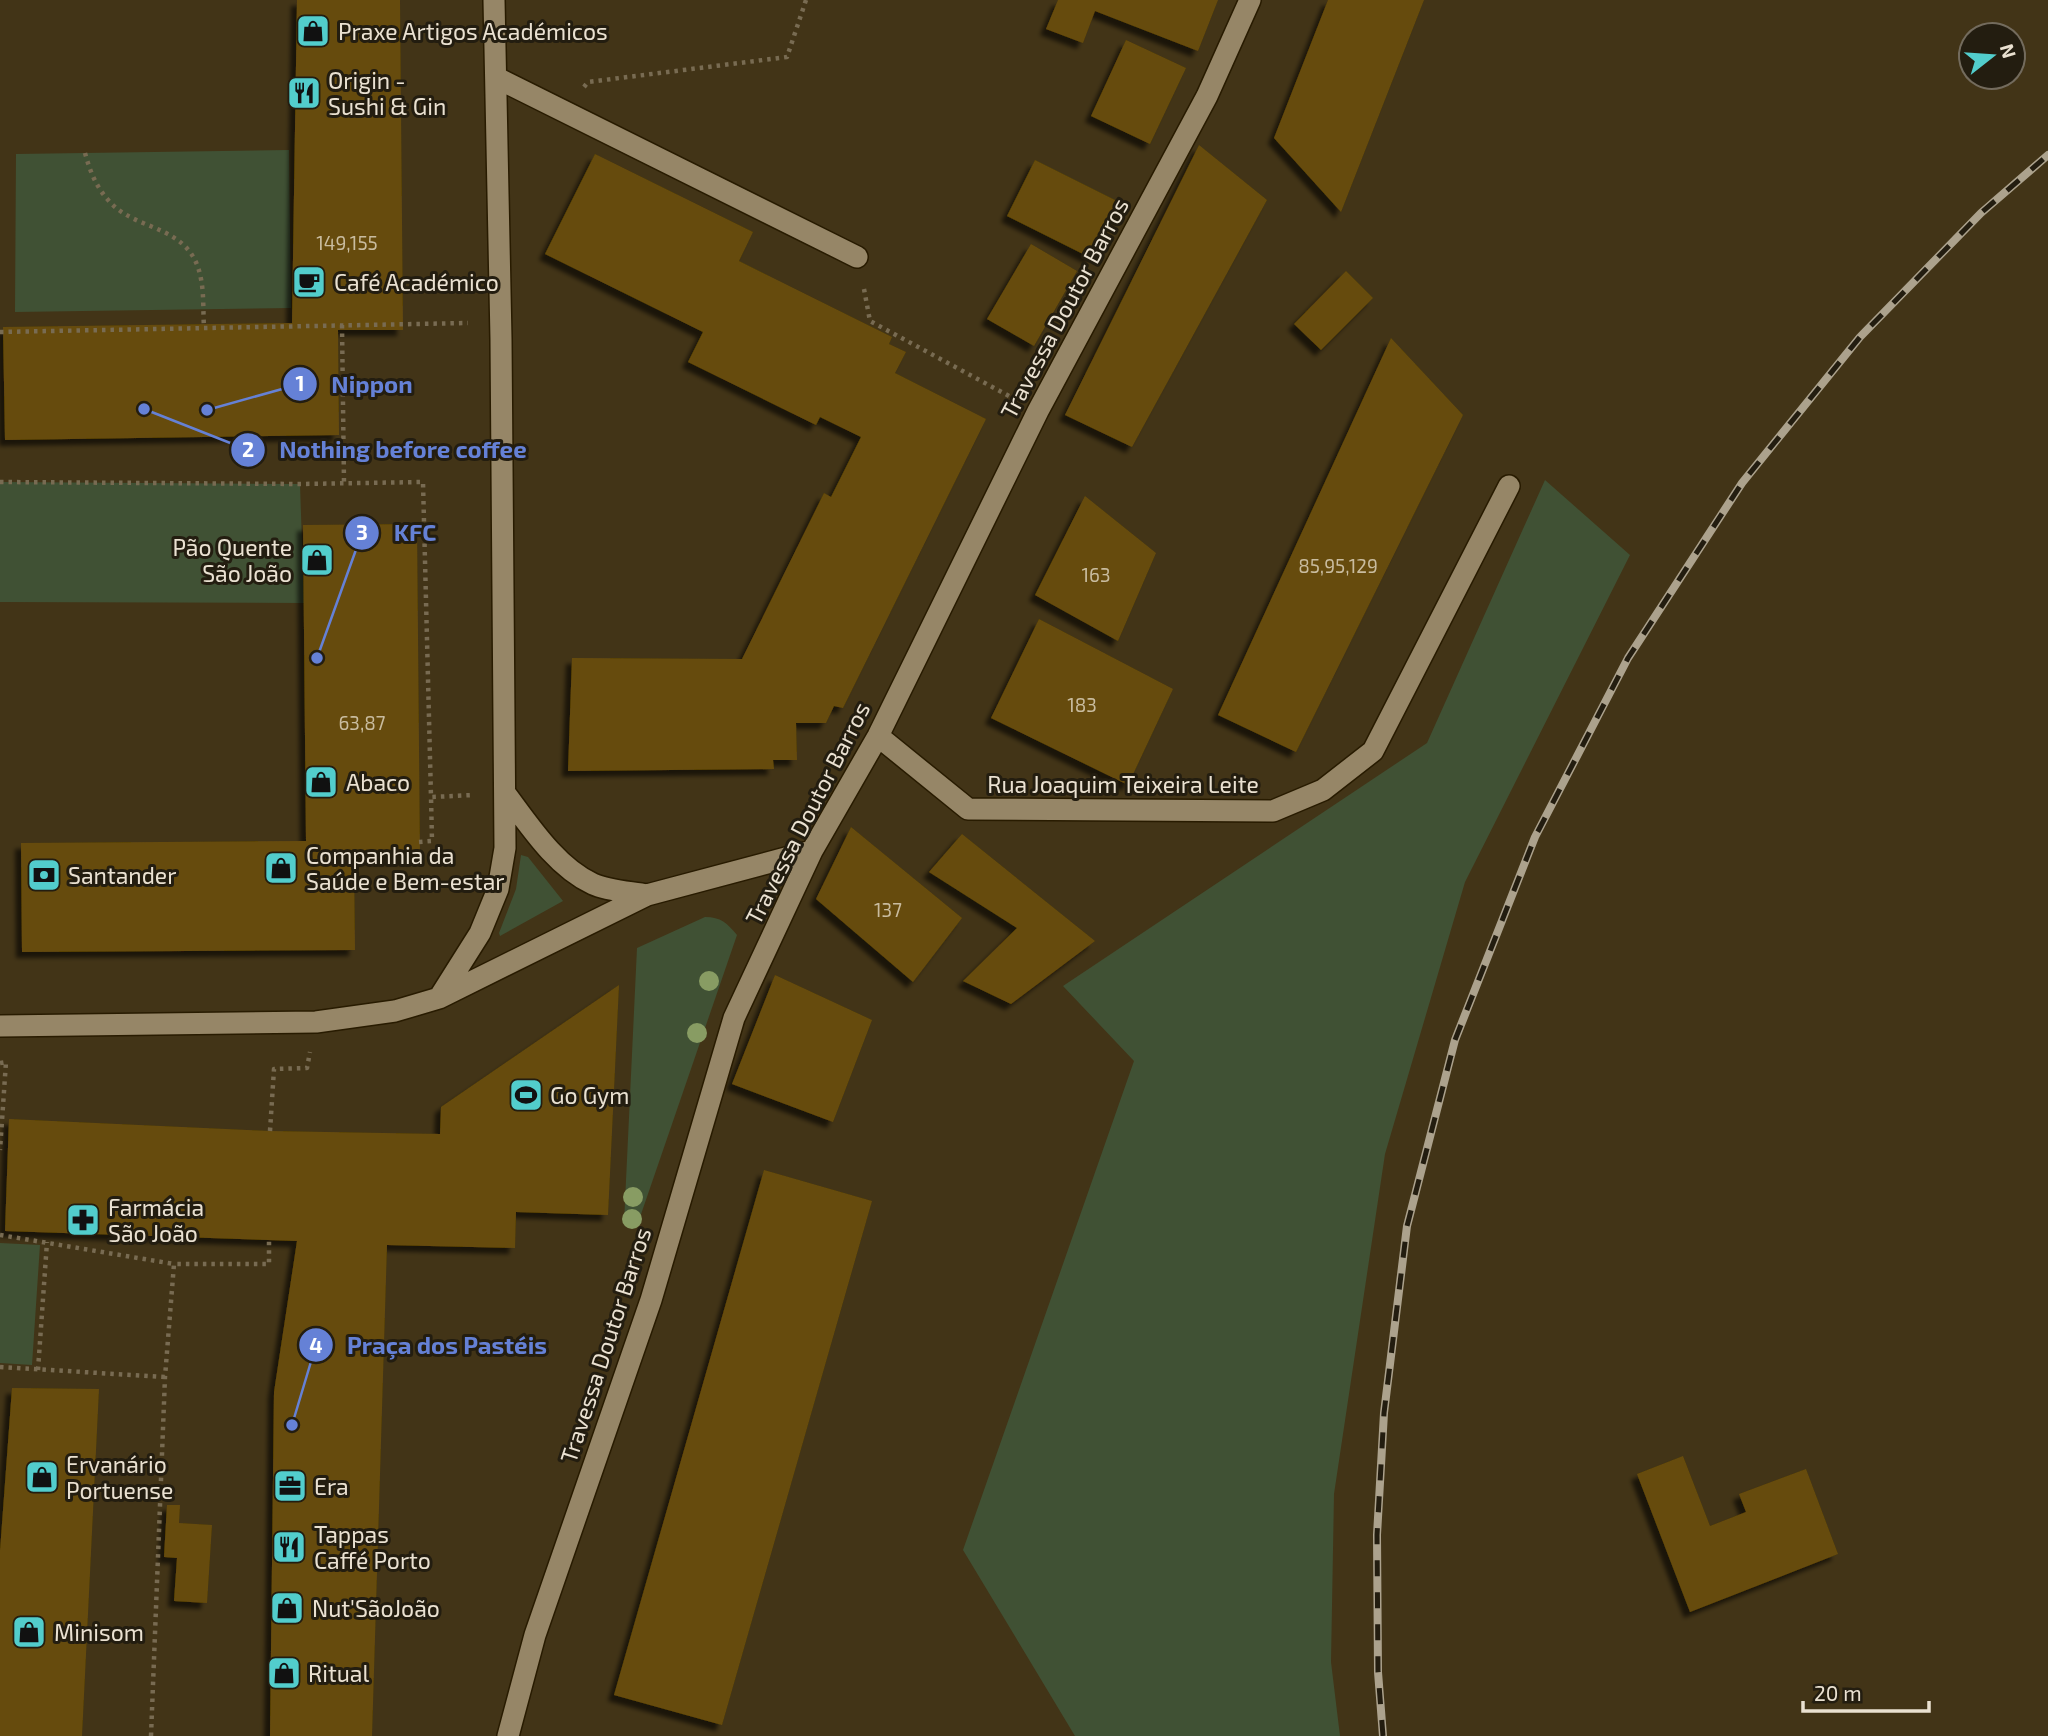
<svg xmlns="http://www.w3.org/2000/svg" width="2048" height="1736" font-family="'Exo 2',sans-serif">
<defs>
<filter id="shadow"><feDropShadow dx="-6" dy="6" stdDeviation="2" flood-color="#0009"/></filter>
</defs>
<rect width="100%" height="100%" fill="#423417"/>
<path fill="#405134" d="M289,150L291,308L15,312L16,154Z
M1545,480L1630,555L1465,882L1385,1154L1334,1494L1331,1662L1340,1736H1075L963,1550L1134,1061L1063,986L1427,743Z
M0,482L300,484L304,603L0,602Z
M521,855L528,857L563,901L500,936L499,933L516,889Z
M705,917C721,917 727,923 737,935L638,1223H624L637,948Z
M0,1243L40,1245L32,1365L0,1363Z"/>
<path fill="#664b09" filter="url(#shadow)" d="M297,0H400L403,330H338L339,435L5,440L3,327L292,323Z
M1058,0H1218L1198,51L1095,11L1083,43L1046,29Z
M1328,0H1424L1341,212L1274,138Z
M1126,40L1186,68L1150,144L1091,116Z
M1199,145L1267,200L1132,447L1065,415Z
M595,154L753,232L739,261L892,337L889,344L906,352L895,373L986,419L843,708L834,706L826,723H796L797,760H773L774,769L568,771L572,658L742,659L824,493L831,497L861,437L820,417L816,425L688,362L703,332L545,254Z
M1035,160L1119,202L1091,258L1007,216Z
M1031,244L1077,271L1034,346L987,319Z
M1346,271L1373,298L1321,350L1294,324Z
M1391,338L1463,415L1296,752L1218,715Z
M1085,496L1156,553L1118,641L1035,595Z
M417,524L420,858H354L355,950L22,952L21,843L306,841L303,525Z
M1039,619L1173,689L1128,785L991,718Z
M851,827L962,918L913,982L816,899Z
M962,834L1095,941L1011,1004L963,981L1017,928L929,872Z
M775,975L872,1020L833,1122L732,1084Z
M619,985L608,1215L516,1212L515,1248L387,1245L372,1736H270L274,1392L297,1241L5,1231L9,1119L270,1131L440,1134L441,1107Z
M764,1170L872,1201L722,1725L614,1695Z
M12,1388L99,1389L82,1736H0V1551Z
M1683,1456L1710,1526L1746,1512L1739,1494L1806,1469L1838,1554L1690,1612L1637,1474Z
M167,1505H180L179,1523L212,1525L207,1603L174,1601L177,1558L164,1557Z"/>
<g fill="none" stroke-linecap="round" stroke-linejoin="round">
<defs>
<path id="minor" d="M497,78L857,257
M878,736L968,809L1273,811L1323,790L1373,751L1509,486
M505,793C529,825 556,867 593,884C608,891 631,892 647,895
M439,998L480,933L498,889L505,848L501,339L494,0
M0,1026L316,1022L395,1011L439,998L647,895L812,851
M508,1736L535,1635L651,1300L734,1018L812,851L878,736L1038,411L1207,96L1250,0"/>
</defs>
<use href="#minor" stroke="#281b00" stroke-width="24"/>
<path stroke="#786b52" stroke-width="4.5" stroke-dasharray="3.5 5" stroke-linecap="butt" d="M584,87L588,82L787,57L806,0
M85,153C90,171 96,187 109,201C137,233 191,223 201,279C204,294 203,312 204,328
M864,289L870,321L1009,396
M342,325L344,483
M0,332L468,323
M0,482L300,484L423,482L431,797L474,795
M419,842L432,841L431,797
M0,1063L6,1062L0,1150
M270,1131L274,1069L307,1068L310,1052
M0,1235L174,1264
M0,1367L165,1377
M38,1370L47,1242
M151,1736L165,1377L174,1264H269V1241"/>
<use href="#minor" stroke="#968667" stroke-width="21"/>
<defs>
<path id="rail" d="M1383,1736L1378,1672L1377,1535L1384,1413L1407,1226L1455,1040L1535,837L1628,658L1742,483L1860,337L1981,213L2048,155"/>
</defs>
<use href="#rail" stroke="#aca28d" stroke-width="8"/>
<use href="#rail" stroke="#231d10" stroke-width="5" stroke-dasharray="16" stroke-linecap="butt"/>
</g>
<g fill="#889c63">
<circle cx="709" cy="981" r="10"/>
<circle cx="697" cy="1033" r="10"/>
<circle cx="633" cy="1197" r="10"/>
<circle cx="632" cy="1219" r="10"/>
</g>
<defs>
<symbol id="shop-square" viewBox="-11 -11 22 22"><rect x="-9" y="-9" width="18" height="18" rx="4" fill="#52cdcc" stroke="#231d10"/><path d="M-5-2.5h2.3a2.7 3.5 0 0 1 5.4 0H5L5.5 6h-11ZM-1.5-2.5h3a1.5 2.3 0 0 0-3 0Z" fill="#111"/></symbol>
<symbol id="restaurant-square" viewBox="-11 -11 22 22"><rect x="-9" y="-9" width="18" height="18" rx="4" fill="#52cdcc" stroke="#231d10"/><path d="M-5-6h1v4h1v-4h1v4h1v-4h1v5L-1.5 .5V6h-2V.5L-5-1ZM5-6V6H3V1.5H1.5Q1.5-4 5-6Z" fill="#111"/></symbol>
<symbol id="cafe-square" viewBox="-11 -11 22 22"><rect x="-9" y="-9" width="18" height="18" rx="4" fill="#52cdcc" stroke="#231d10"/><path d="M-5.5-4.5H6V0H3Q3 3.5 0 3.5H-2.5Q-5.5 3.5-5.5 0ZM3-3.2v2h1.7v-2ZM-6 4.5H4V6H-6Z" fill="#111"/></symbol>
<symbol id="bank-square" viewBox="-11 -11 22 22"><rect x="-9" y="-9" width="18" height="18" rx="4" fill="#52cdcc" stroke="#231d10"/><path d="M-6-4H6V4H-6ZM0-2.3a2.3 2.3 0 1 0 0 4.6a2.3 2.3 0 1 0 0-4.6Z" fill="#111"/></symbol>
<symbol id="stadium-square" viewBox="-11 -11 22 22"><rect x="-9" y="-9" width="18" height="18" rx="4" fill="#52cdcc" stroke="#231d10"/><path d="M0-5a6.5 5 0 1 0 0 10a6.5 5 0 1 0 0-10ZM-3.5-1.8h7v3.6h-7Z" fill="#111"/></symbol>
<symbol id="pharmacy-square" viewBox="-11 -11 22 22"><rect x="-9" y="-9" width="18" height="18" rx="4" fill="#52cdcc" stroke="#231d10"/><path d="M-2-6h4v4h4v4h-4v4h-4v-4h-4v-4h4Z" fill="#111"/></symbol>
<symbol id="office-square" viewBox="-11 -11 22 22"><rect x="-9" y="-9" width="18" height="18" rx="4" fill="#52cdcc" stroke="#231d10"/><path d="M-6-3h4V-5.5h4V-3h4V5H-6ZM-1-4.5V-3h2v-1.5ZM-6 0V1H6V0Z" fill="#111"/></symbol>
</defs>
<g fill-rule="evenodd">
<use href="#shop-square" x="294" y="12" width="38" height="38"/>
<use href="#restaurant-square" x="285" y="74" width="38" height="38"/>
<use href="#cafe-square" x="290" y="263" width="38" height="38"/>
<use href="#shop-square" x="298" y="541" width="38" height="38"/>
<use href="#shop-square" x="302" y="763" width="38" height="38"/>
<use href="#shop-square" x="262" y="849" width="38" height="38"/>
<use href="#bank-square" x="25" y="856" width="38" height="38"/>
<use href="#stadium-square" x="507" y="1076" width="38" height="38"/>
<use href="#pharmacy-square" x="64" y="1201" width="38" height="38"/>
<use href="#shop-square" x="23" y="1458" width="38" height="38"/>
<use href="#office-square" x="271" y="1467" width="38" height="38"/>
<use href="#restaurant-square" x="270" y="1528" width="38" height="38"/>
<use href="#shop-square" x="268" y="1589" width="38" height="38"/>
<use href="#shop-square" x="10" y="1613" width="38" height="38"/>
<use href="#shop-square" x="265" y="1654" width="38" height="38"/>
</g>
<g text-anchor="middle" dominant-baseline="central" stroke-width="6" stroke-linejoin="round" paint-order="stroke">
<g font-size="19" fill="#c9bc9f">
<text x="347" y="242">149,155</text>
<text x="1338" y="565">85,95,129</text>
<text x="1096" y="574">163</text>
<text x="1082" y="704">183</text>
<text x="362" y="722">63,87</text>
<text x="888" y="909">137</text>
</g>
<g font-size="23" fill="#eae1d1" stroke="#231d10" text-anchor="start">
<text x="338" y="31">Praxe Artigos Académicos</text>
<text x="328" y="80">Origin -<tspan x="328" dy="26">Sushi &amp; Gin</tspan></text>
<text x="334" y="282">Café Académico</text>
<text x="292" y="547" text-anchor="end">Pão Quente<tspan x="292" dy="26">São João</tspan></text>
<text x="346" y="782">Abaco</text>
<text x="306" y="855">Companhia da<tspan x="306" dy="26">Saúde e Bem-estar</tspan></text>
<text x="68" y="875">Santander</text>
<text x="550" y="1095">Go Gym</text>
<text x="108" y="1207">Farmácia<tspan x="108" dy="26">São João</tspan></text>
<text x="66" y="1464">Ervanário<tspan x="66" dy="26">Portuense</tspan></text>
<text x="314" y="1486">Era</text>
<text x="314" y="1534">Tappas<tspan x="314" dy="26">Caffé Porto</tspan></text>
<text x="312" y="1608">Nut'SãoJoão</text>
<text x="54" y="1632">Minisom</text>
<text x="308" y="1673">Ritual</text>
</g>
<g font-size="23" fill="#eae1d1" stroke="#231d10">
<text transform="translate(1064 308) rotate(-62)">Travessa Doutor Barros</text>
<text x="1123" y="784">Rua Joaquim Teixeira Leite</text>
<text transform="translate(807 813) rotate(-63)">Travessa Doutor Barros</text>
<text transform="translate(605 1345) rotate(-72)">Travessa Doutor Barros</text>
</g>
</g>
<path fill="none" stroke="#6581d6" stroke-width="2.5" d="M207 410L300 384M144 409L248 450M317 658L362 533M292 1425L316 1345"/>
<g fill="#6581d6" stroke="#231d10" stroke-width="2.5">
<circle cx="207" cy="410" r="7"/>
<circle cx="144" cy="409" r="7"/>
<circle cx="317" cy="658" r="7"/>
<circle cx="292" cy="1425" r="7"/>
<circle cx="300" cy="384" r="18"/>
<circle cx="248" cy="450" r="18"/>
<circle cx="362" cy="533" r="18"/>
<circle cx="316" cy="1345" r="18"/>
</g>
<g font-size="21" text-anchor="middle" font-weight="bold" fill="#fff">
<text x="300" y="391">1</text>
<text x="248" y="457">2</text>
<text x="362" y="540">3</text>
<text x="316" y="1353">4</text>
</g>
<g font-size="24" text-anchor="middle" font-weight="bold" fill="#6581d6" stroke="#231d10" stroke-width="6" stroke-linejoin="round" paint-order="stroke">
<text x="372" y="393">Nippon</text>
<text x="403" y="458">Nothing before coffee</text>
<text x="415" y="541">KFC</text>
<text x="447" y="1354">Praça dos Pastéis</text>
</g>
<g transform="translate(1992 56) rotate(73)"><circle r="33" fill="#231d10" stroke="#736b5d" stroke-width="2"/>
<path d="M0-5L12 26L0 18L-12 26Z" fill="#52cdcc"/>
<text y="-10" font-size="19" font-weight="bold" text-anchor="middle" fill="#eae1d1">N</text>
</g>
<path d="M1803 1701v10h126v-10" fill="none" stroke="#eae1d1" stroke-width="3.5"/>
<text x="1814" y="1701" font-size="21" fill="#eae1d1" stroke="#231d10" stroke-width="5" paint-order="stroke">20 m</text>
</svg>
